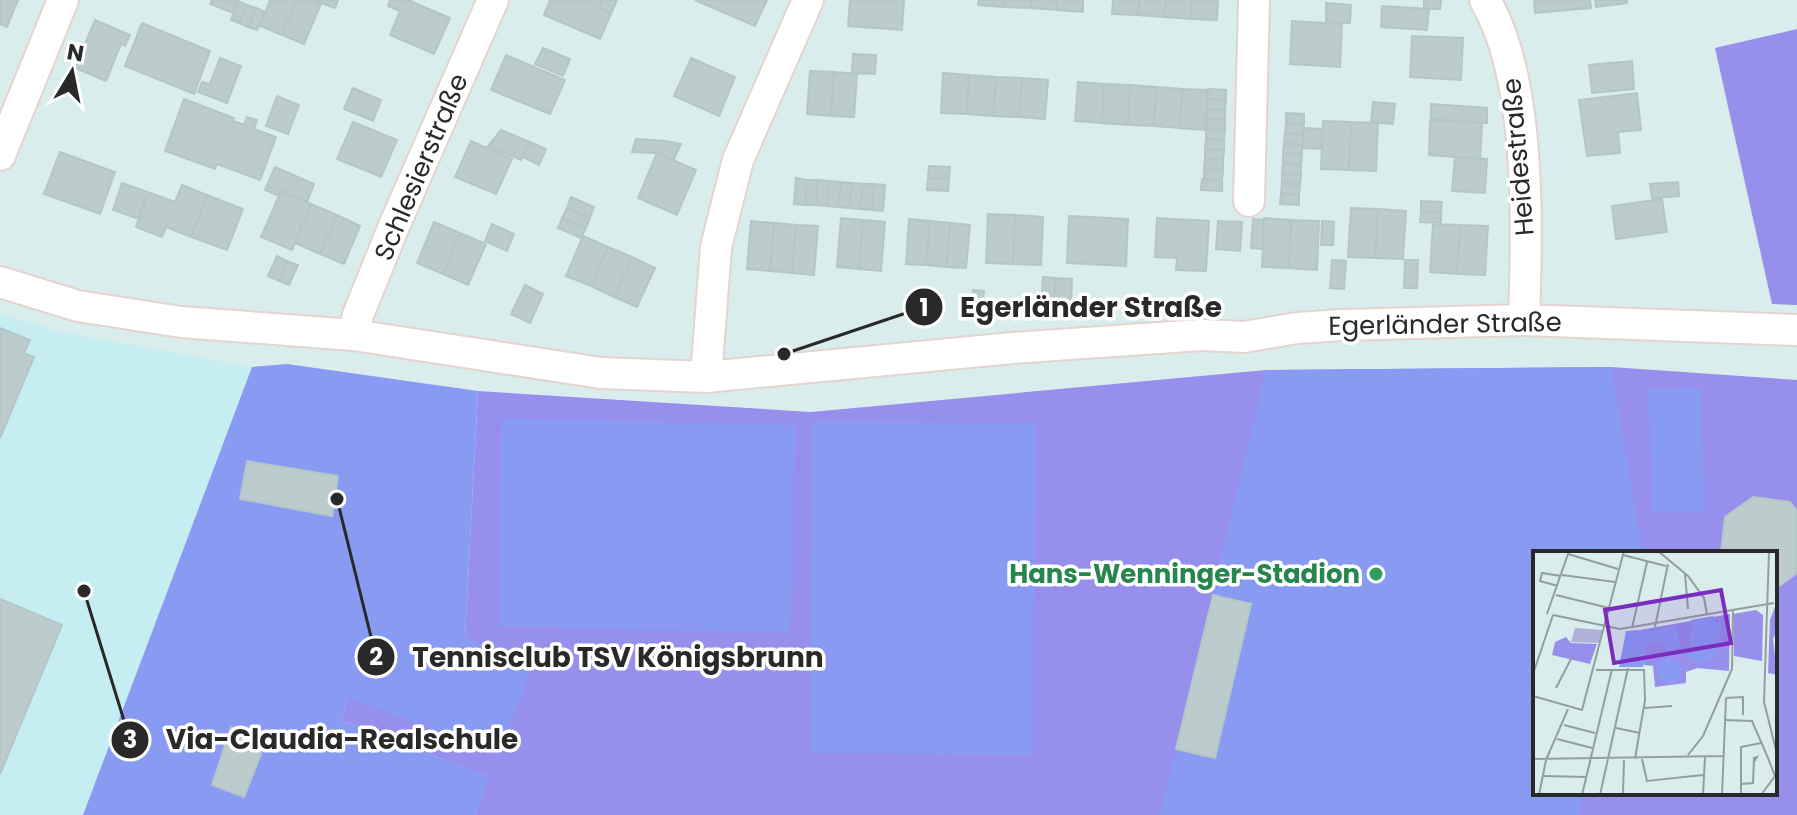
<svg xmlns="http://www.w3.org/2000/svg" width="1797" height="815" font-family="Poppins,sans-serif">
<rect width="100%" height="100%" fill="#d9eded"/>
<path fill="#c6edf1" d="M0,313L61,332L252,367L83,815H0Z"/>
<path fill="#968feb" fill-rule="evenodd" d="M1797,29V305L1772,304L1715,48Z
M1611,367L1797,380V815H475L489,777L341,720L384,607L465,637L478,391L811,412L1266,370ZM1535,553H1775V793H1535Z"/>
<path fill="#899af3" d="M287,364L478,391L465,638L534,663L499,754L350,698L341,720L490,777L475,815H83L252,367Z
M1611,367L1643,553H1535V793H1584L1578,815H1160L1266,370Z
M1701,388L1704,512H1651L1649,389Z
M502,418L795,425L790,633L498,626Z
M812,421L1035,423L1033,755L810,753Z"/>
<path fill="#bccbcb" stroke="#b3c7c9" stroke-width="2" d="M0,0H18L7,27L0,24Z
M212,0H238L233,13L210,4Z
M270,0H296L282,35L260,26Z
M296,0H311L321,4L304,44L282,35Z
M313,0H338L335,8Z
M390,0H408L450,18L434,54L390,35L400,11L388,6Z
M550,0H602L599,8L611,14L600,39L544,15Z
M602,0H617L611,14L599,8Z
M695,0H767L755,26Z
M850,0H904L902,30L848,26Z
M979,0H1005L1004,7L978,5Z
M1005,0H1031V8L1004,7Z
M1031,0H1057V10L1031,8Z
M1057,0H1083V12L1057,10Z
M1113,0H1139L1138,15L1112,14Z
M1139,0H1166L1164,17L1138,15Z
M1166,0H1192L1191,19L1164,17Z
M1192,0H1218L1217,20L1191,19Z
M1424,0H1441L1440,9H1424Z
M1534,0H1590L1591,8L1535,13Z
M1595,0H1627V3L1596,7Z
M238,1L247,5L239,23L231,20Z
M1326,3L1351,5L1350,23L1326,22Z
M247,5L256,8L248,27L239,23Z
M1382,6L1429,9L1427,30L1381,27Z
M256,8L265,12L257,30L248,27Z
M95,20L130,35L125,46L121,44L106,81L75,68Z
M1292,21L1342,24L1340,67L1290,64Z
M142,23L210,51L194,94L125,66Z
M1412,36L1463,38L1461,80L1410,77Z
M543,48L570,59L563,76L535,64Z
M853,54L876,55L875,74L852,73Z
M506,55L565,80L550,114L491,90Z
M220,58L241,66L227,103L198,92L202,82L210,84Z
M691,58L735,77L719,116L674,96Z
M1632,61L1634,89L1592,93L1589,65Z
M810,71L834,72L831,116L807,114Z
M834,72L857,74L854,117L831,116Z
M943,73L969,75L967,114L941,113Z
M969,75L996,77L993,116L967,114Z
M996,77L1022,78L1019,117L993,116Z
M1022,78L1048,80L1045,119L1019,117Z
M1078,82L1104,84L1102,123L1075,121Z
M1104,84L1130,85L1128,125L1102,123Z
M1130,85L1156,87L1154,126L1128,125Z
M1156,87L1182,89L1180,128L1154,126Z
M353,88L381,100L373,121L344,109Z
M1182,89L1207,90L1205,130L1180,128Z
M1208,89L1226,90V100L1207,99Z
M1637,93L1641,130L1618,132L1620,153L1587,156L1579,100Z
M277,96L299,105L288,134L266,126Z
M184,99L234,118L233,121L244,125L247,117L257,120L254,129L276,137L260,180L217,164L215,169L165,151Z
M1207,99L1226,100L1225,110L1207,109Z
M1373,102L1395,104L1393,124L1371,122Z
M1431,104L1487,108V123L1431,119Z
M1207,109L1225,110V120L1207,119Z
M1286,113L1304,114V124L1286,123Z
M1207,119L1225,120V130L1206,129Z
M1430,120L1482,123L1480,159L1429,155Z
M1323,121L1351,122L1349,170L1321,169Z
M353,122L397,140L381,177L337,159Z
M1351,122L1378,123L1376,171L1349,170Z
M1286,123L1304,124L1303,135L1285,133Z
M1304,128L1322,129L1321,149L1302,148Z
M1206,129L1225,130L1224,140L1206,139Z
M501,130L530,142L521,160L488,146Z
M1285,133L1303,135L1302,145L1284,143Z
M636,139L665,141L681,144L673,161L657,153L632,152Z
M1206,139L1224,140V150L1205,149Z
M471,141L512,159L496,194L455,177Z
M530,142L546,149L539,165L523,157Z
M1284,143L1302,145V155L1283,153Z
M1205,149L1224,150L1223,160L1205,159Z
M60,152L115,172L100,214L44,194Z
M657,153L696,170L677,215L638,198Z
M1283,153L1302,155L1301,165L1283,163Z
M1455,157L1487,159L1485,193L1452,191Z
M1205,159L1223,160V170L1204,169Z
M1283,163L1301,165V175L1282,173Z
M929,166L950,167L949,179L928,178Z
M275,167L314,184L307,202L281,191L279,196L265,190Z
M1204,169L1223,170L1222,180H1204Z
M1282,173L1301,175L1300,185L1282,183Z
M796,178L807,180L805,205L794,204Z
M928,178L949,179L948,191L927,190Z
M1202,179L1222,180V191L1201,190Z
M807,180H818L816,205H805Z
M818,180L829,181L827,206L816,205Z
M829,181L841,182L838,207L827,206Z
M841,182L852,183L849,208L838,207Z
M1678,182L1679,196L1652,198L1650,184Z
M122,183L148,192L139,219L113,210Z
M852,183L863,184L860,209L849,208Z
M1282,183L1300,185L1299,195L1281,193Z
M863,184H874L872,210L860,209Z
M874,184L885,185L883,211L872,210Z
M182,185L207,195L191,237L166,227L162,237L136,227L148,192L175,202Z
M281,191L311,204L292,250L261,237Z
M1281,193L1299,195V205L1280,204Z
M207,195L243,209L227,250L191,237Z
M571,197L594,207L590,218L567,208Z
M1662,199L1667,232L1616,239L1612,206Z
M1421,201L1442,202L1441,212L1421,211Z
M311,204L337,215L320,254L295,243Z
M567,208L590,218L586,228L562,218Z
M1351,208L1378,209L1375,258L1348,257Z
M1378,209L1406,211L1403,259L1375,258Z
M1421,211L1441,212V223L1420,222Z
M988,214L1015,215L1013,264L986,263Z
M337,215L360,226L344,264L320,254Z
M1015,215L1043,217L1041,265L1013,264Z
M1069,216L1128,219L1126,266L1067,263Z
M562,218L586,228L581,238L558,228Z
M841,218L863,220L859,269L837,267Z
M1157,218L1209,221L1206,271L1176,270L1177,258L1155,257Z
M1264,218L1291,220L1289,268L1262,267Z
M909,219L930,221L926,265L906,264Z
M1253,219L1264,220L1263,249L1251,248Z
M863,220L885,222L881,271L859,269Z
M1291,220L1319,221L1317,270L1289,268Z
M751,221L774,223L770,271L747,269Z
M930,221L950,223L946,267L926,265Z
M1218,221L1242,222L1240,251L1216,249Z
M1322,221L1334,222L1333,245H1321Z
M434,222L460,233L443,274L417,263Z
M774,223L796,225L792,273L770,271Z
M950,223L970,225L966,268L946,267Z
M492,224L514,234L507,251L485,241Z
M1433,224L1460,225L1457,274L1430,272Z
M796,225L818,226L814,275L792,273Z
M1460,225L1488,226L1485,275L1457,274Z
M460,233L486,244L468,285L443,274Z
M583,236L608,247L591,286L566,276Z
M608,247L632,257L614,297L591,286Z
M277,256L287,261L279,281L268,276Z
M632,257L655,268L637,307L614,297Z
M1332,260L1346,261L1344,289L1330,288Z
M1405,260H1418L1417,288H1404Z
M287,261L298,265L289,285L279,281Z
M1043,277L1055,278L1054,306L1041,305Z
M1055,278L1072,279L1071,307L1054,306Z
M525,285L543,294L530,323L511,314Z
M973,290L984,291L982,312L971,311Z
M0,328L30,340L24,353L34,357L0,438Z
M247,461L338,476L332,516L240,499Z
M1753,497L1790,502L1797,511V573L1778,587H1775V553H1721L1725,517Z
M1213,595L1251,604L1215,758L1176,749Z
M0,599L62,625L0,774Z
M231,727L266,741L244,797L212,785Z"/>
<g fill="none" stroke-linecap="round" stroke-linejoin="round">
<defs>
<path id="minor" d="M1485,0C1532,80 1527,228 1524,320
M0,155L63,0
M1249,201L1254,0
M0,282L78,306L181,322L354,335L601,373L706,377L1013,348L1202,335L1244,337L1297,328L1342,325L1524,320L1797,330
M354,335L358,315L394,226L493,0
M706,377L716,247L738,160L808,0"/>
</defs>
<use href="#minor" stroke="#e4d3ce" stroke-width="34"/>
<use href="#minor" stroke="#fff" stroke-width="30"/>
</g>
<circle fill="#2e9e5b" stroke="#fff" stroke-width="3" cx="1376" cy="574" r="8"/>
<g text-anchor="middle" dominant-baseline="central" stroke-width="7" stroke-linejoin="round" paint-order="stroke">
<g font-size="26" fill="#292929" stroke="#fff">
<text transform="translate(1518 157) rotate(-95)">Heidestraße</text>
<text transform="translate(421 167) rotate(-67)">Schlesierstraße</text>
<text transform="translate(1445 324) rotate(-1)">Egerländer Straße</text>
</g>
<g font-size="26" font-weight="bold" fill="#27864d" stroke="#fff" text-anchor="end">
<text x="1360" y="574">Hans-Wenninger-Stadion</text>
</g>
</g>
<g transform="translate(1533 551)">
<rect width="244" height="244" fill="#d9eded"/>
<path d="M243,53L244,79L240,88L244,124L235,122L237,69ZM223,59L230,64L229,110L201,105L200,63ZM197,63L196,120L164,117L153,121V132L122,136L120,115L111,114L112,104L102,102L104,94L109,95L107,79ZM33,86L38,92L64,93L57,113L19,104L22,91Z" fill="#968feb"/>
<path d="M42,77L70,79L67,92L38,91Z" fill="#aeb1d9"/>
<path d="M180,65L184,73L187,65L188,73L183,104L168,114L156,105L158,69ZM144,75L147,96L133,99L129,81L130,91L111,94L109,81ZM107,79L113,102H102L113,104L110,116H86L93,80ZM124 120a12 12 0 1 1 24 0a12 12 0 1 1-24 0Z" fill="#899af3"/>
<path fill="none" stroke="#939f9f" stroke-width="2" d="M125,0L155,25L171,47L174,63M236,0L231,151L244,203M35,3L85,18M90,4L133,15M152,23L155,58M29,24L82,31M25,35L7,30L9,22L28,25M23,44L76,57M14,63L36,0M20,64L87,78L241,52M122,76L135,13M99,77L114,11M63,119H111L112,149L102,208M0,123L20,64M23,137L39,106M0,145L49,159L91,0M193,147L210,146V164M111,157L139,155M191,169L219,170L235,207M31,174L62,182M83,177L107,182M24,188L59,197M155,204L170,185L199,118L200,59M0,208L190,205M109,208L114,230L170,224M11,225L53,226M208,233L220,232L221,207L224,206L221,211M6,244L13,209L35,158M49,244L79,118M67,244L95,117M90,244L91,209M170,244L172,206M189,244L193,147M208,244V196L228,192M228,244L242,225L235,207"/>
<path fill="#7b2cbf" fill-opacity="0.15" stroke="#7b2cbf" stroke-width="4" d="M188,39L198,92L81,112L72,59Z"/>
<rect width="244" height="244" fill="none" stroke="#292929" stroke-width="4"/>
</g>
<path fill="none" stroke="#292929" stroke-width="3" d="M784 354L924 307M337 499L376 657M84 591L130 740"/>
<g fill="#292929" stroke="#fff" stroke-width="3">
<circle cx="784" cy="354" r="8"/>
<circle cx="337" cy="499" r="8"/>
<circle cx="84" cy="591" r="8"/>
<circle cx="924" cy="307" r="20"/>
<circle cx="376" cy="657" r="20"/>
<circle cx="130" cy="740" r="20"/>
</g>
<g font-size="24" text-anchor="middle" font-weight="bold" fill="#fff">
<text x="924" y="316">1</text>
<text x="376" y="665">2</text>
<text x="130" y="748">3</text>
</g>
<g font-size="28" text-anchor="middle" font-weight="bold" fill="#292929" stroke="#fff" stroke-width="7" stroke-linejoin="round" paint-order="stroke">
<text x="1091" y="317">Egerländer Straße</text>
<text x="618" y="667">Tennisclub TSV Königsbrunn</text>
<text x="342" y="749">Via-Claudia-Realschule</text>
</g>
<g transform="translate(72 72) rotate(10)" stroke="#ffffff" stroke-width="6" paint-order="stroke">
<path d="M0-6L14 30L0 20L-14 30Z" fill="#292929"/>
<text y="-12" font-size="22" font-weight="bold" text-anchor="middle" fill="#292929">N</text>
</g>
</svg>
